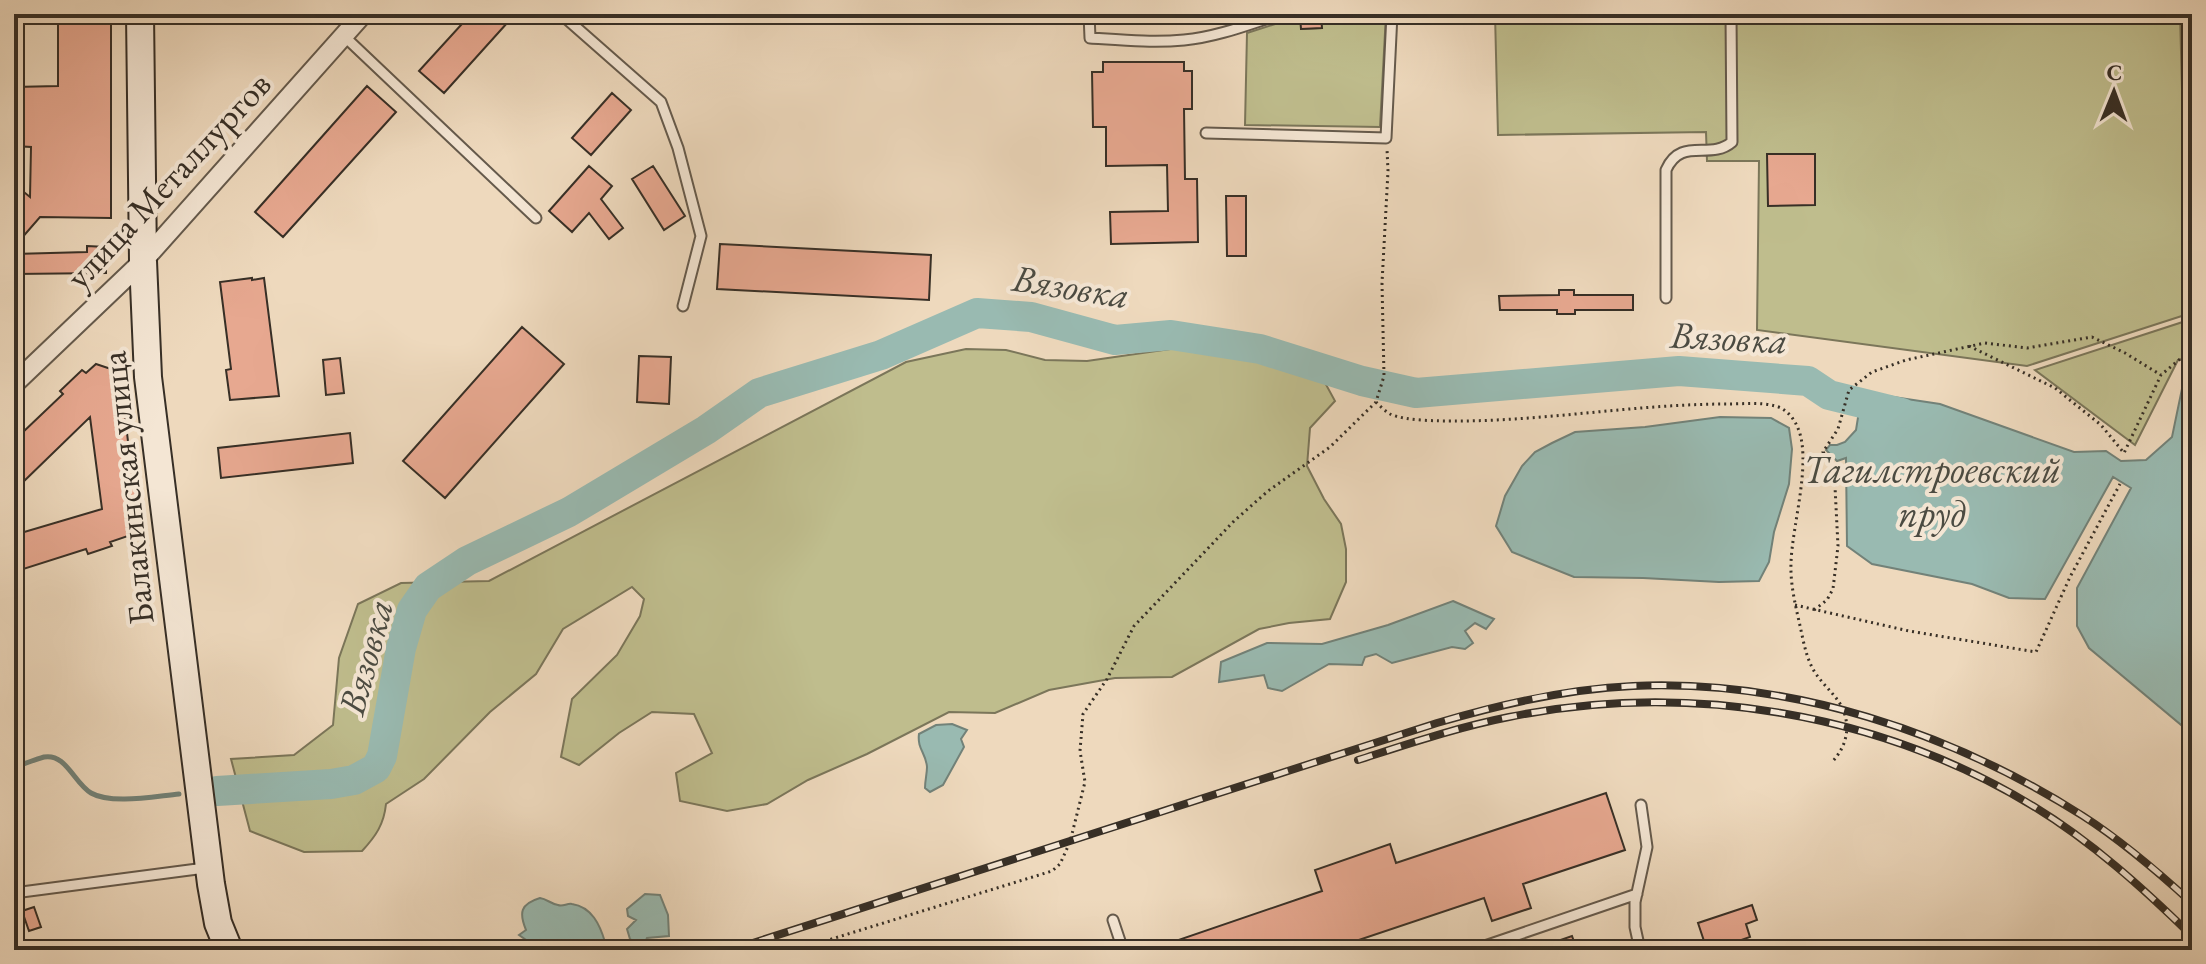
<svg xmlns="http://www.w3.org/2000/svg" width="2206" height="964" font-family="'EB Garamond',serif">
<rect width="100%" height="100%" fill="#eed9bd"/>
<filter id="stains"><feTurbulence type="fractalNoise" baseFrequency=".0025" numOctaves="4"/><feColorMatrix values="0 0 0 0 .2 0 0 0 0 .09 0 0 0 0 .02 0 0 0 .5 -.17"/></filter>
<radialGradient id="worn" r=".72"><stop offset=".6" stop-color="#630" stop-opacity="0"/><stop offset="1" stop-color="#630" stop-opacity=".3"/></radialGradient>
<path fill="#bfbd8d" stroke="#7b765a" stroke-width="2" d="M1324,14H1386L1380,127L1245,125L1247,33L1300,16L1302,29L1321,28V15Z
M1495,14H2180L2188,314L2027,366L1757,330L1759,161H1707L1706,132L1498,135Z
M2185,14H2192V273Z
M2192,319V357L2178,360L2135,445L2035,370Z
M1205,344L1253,360L1301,371L1323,379L1335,401L1310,428L1307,466L1324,499L1341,524L1346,549V582L1330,619L1289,623L1259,629L1172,677L1115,678L1049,690L995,713L949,712L867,754L808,780L767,804L727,811L680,801L676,773L712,753L694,714L652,712L619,733L579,765L561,757L572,699L617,655L640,616L644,599L632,587L563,629L536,674L490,712L424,779L386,804C384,824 376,836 362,851L304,852L250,831L231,759L294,755L333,725L339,658L358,604L401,583L489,581L906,362L966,349L1006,350L1045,360L1087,361Z"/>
<path fill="#99bab1" stroke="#728279" stroke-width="2" d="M2192,377V734L2089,648L2077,626V588L2131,488L2113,477L2045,599L2009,598L1972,584L1872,564L1847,546L1846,458L1837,461L1826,450L1830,445H1837L1845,442L1856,430L1860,405L1865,401L1887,396L1940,404L2074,452L2106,451L2121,461L2146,460L2172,437L2184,379Z
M1720,417L1771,418L1789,428L1792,449L1789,484L1774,532L1769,562L1759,581L1719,582L1643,578L1574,577L1512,552L1496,526L1505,496L1522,466L1535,452L1552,443L1575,432L1645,427Z
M1453,601L1494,619L1486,629L1475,623L1465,631L1473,643L1465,649L1452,647L1392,663L1376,654L1365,657L1362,665L1329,664L1282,691L1268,688L1264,675L1219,682L1221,662L1267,643L1322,644L1388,625Z
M952,724L967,730L961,739L964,747L943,785L930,792L925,788C925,780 927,774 927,767C926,753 917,749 919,734L936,725Z
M645,894L660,895L668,915L669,936L647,938L643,947L630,939L627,929L636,920L628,916L627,909Z
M540,898C547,899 551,904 558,905C563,907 567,903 572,904C592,907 600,925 605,942L597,950H523L526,940L519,935L526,930C519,913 520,904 540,898Z"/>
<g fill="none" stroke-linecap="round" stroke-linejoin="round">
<path stroke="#728279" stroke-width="5" d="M14,767C24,764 34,760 44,757C66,753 74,783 91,793C112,805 156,796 179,794"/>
<path stroke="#99bab1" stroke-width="30" d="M217,791L331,784L354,780L376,768L382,756L401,648L412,610L428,587L467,561L569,512L706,430L759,393L881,355L977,313L1031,317L1115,340L1171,335L1260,349L1362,381L1416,393L1679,371L1808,381L1829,395L1902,413"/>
</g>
<path fill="#e7a890" stroke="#372f26" stroke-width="2" d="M58,14H111V218L40,217L14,247V184L30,197L31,147L14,146V87L58,86Z
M471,14H499L508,22L444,93L419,71Z
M1321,15L1322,28L1301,29L1300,16Z
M1103,62H1184V71H1192V109H1184L1185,179H1197L1198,242L1111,244L1110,212L1168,211L1167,165L1106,166V127H1093L1092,72H1103Z
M367,86L396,112L283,237L255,212Z
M612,93L631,110L591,155L572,138Z
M1767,154H1815V205L1768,206Z
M589,166L612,186L601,199L623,228L609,239L589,213L572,232L549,211Z
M653,166L685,216L664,230L632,179Z
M1226,196H1246V256H1227Z
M720,244L931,255L929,300L717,289Z
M87,246L106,247V273L14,274V254L87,252Z
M252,278V280L264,278L279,396L230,400L226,370L231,369L220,282Z
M1559,290H1574V295H1633V310H1575V314H1557V310H1500L1499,296L1559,295Z
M522,327L564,364L445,498L403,461Z
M639,356L671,357L669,404L637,402Z
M340,358L344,393L326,395L323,360Z
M96,364L120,372L122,387L126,386L130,415L125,416L132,475L137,474L140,501L136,502L138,522L128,536L110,542L112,546L88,554L86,549L14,572V535L102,509L90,417L21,484L14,477V424L22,433L63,394L60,391L82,370L86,373Z
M350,433L353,463L221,478L218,448Z
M1606,793L1625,850L1523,884L1531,908L1492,921L1484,898L1329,950H1156L1155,948L1322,891L1315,870L1390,844L1396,863Z
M1752,905L1757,920L1746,924L1750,937L1713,950H1707L1698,923Z
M34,907L41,927L29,931L22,911Z
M1572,936L1577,950H1538L1537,948Z"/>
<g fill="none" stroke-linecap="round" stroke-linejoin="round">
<defs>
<path id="lane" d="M561,14L661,102L678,148L701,236L683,306
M1089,14L1090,38C1121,40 1153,43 1184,40C1217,37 1250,24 1281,14
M344,36L536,218
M1206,133L1386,138L1392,14
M1666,298V170C1681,136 1710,161 1732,142L1731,14
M14,893L205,868
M1113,920L1123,950
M1473,950L1637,894
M1640,950L1635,927V902L1647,847L1641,805"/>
<path id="street" d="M14,384L143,261L363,14"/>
<path id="secondary" d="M140,14L143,261L148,377L211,884L218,923L229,950"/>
</defs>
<use href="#lane" stroke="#655a4c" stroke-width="13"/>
<use href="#street" stroke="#655a4c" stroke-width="22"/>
<use href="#secondary" stroke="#372f26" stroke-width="30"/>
<path stroke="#372f26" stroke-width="3" stroke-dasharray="2 4" stroke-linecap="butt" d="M1969,346L2055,388L2101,425L2124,453L2161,375L2192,349
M1376,402C1380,406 1385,411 1390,414C1405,421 1439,421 1456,421C1547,421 1636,404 1727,404C1742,404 1761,402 1775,406C1785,408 1793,417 1797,426C1813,459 1792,525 1791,563C1790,587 1797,611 1802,635C1805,649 1808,662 1816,674C1823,684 1832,692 1839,702C1852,723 1848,745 1832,762
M1795,605L1909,631L2036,652L2070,577L2120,484
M1814,610L1827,600L1833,589L1838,546L1834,467L1823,452L1838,429L1849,390L1872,372L1906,360L1985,343L2027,348L2092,337L2125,353L2161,375
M796,950L1052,871L1060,864L1070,842L1085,782L1080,751L1083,714L1107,679L1134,626L1234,521L1268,491L1330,447L1376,402L1384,376L1382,283L1388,171L1387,149"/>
<use href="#lane" stroke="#f4e6d4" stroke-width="9"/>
<use href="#street" stroke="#f4e6d4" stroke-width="18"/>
<use href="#secondary" stroke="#f4e6d4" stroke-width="26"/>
<defs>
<path id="rail" d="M1358,760C1408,744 1458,727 1509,717C1687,681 1878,712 2033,806C2092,842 2143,888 2192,936
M731,950L1437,723C1501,704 1566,689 1633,686C1790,679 1951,732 2083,816C2122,841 2157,871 2192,903"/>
</defs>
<use href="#rail" stroke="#372f26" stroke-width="8"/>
<use href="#rail" stroke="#f4e6d4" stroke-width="5" stroke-dasharray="15" stroke-linecap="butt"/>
</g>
<g text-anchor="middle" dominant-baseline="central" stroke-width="8" stroke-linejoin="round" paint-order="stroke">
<g font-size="36" fill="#372f26" stroke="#f4e6d4">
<text transform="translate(168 180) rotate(-47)">улица Металлургов</text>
<text transform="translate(127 488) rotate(-96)">Балакинская улица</text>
</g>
<g font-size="38" font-style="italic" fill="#4b4b42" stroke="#f4e6d4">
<text transform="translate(1071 286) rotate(9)">Вязовка</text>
<text transform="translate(1729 337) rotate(3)">Вязовка</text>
<text x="1932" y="468">Тагилстроевский<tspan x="1932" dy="44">пруд</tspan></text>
<text transform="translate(365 657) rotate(-75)">Вязовка</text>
</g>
</g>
<rect width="2206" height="964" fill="none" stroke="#eed9bd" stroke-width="48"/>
<rect x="16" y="16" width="2174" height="932" fill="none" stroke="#372f26" stroke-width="4"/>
<rect x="24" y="24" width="2158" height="916" fill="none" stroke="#372f26" stroke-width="2"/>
<g transform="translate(2114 92) rotate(1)" stroke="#f4e6d4" stroke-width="6" paint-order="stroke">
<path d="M0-6L14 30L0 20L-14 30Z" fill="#372f26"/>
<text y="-12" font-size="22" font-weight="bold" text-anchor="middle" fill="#372f26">С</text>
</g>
<rect width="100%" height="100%" filter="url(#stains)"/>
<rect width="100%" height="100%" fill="url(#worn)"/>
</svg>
